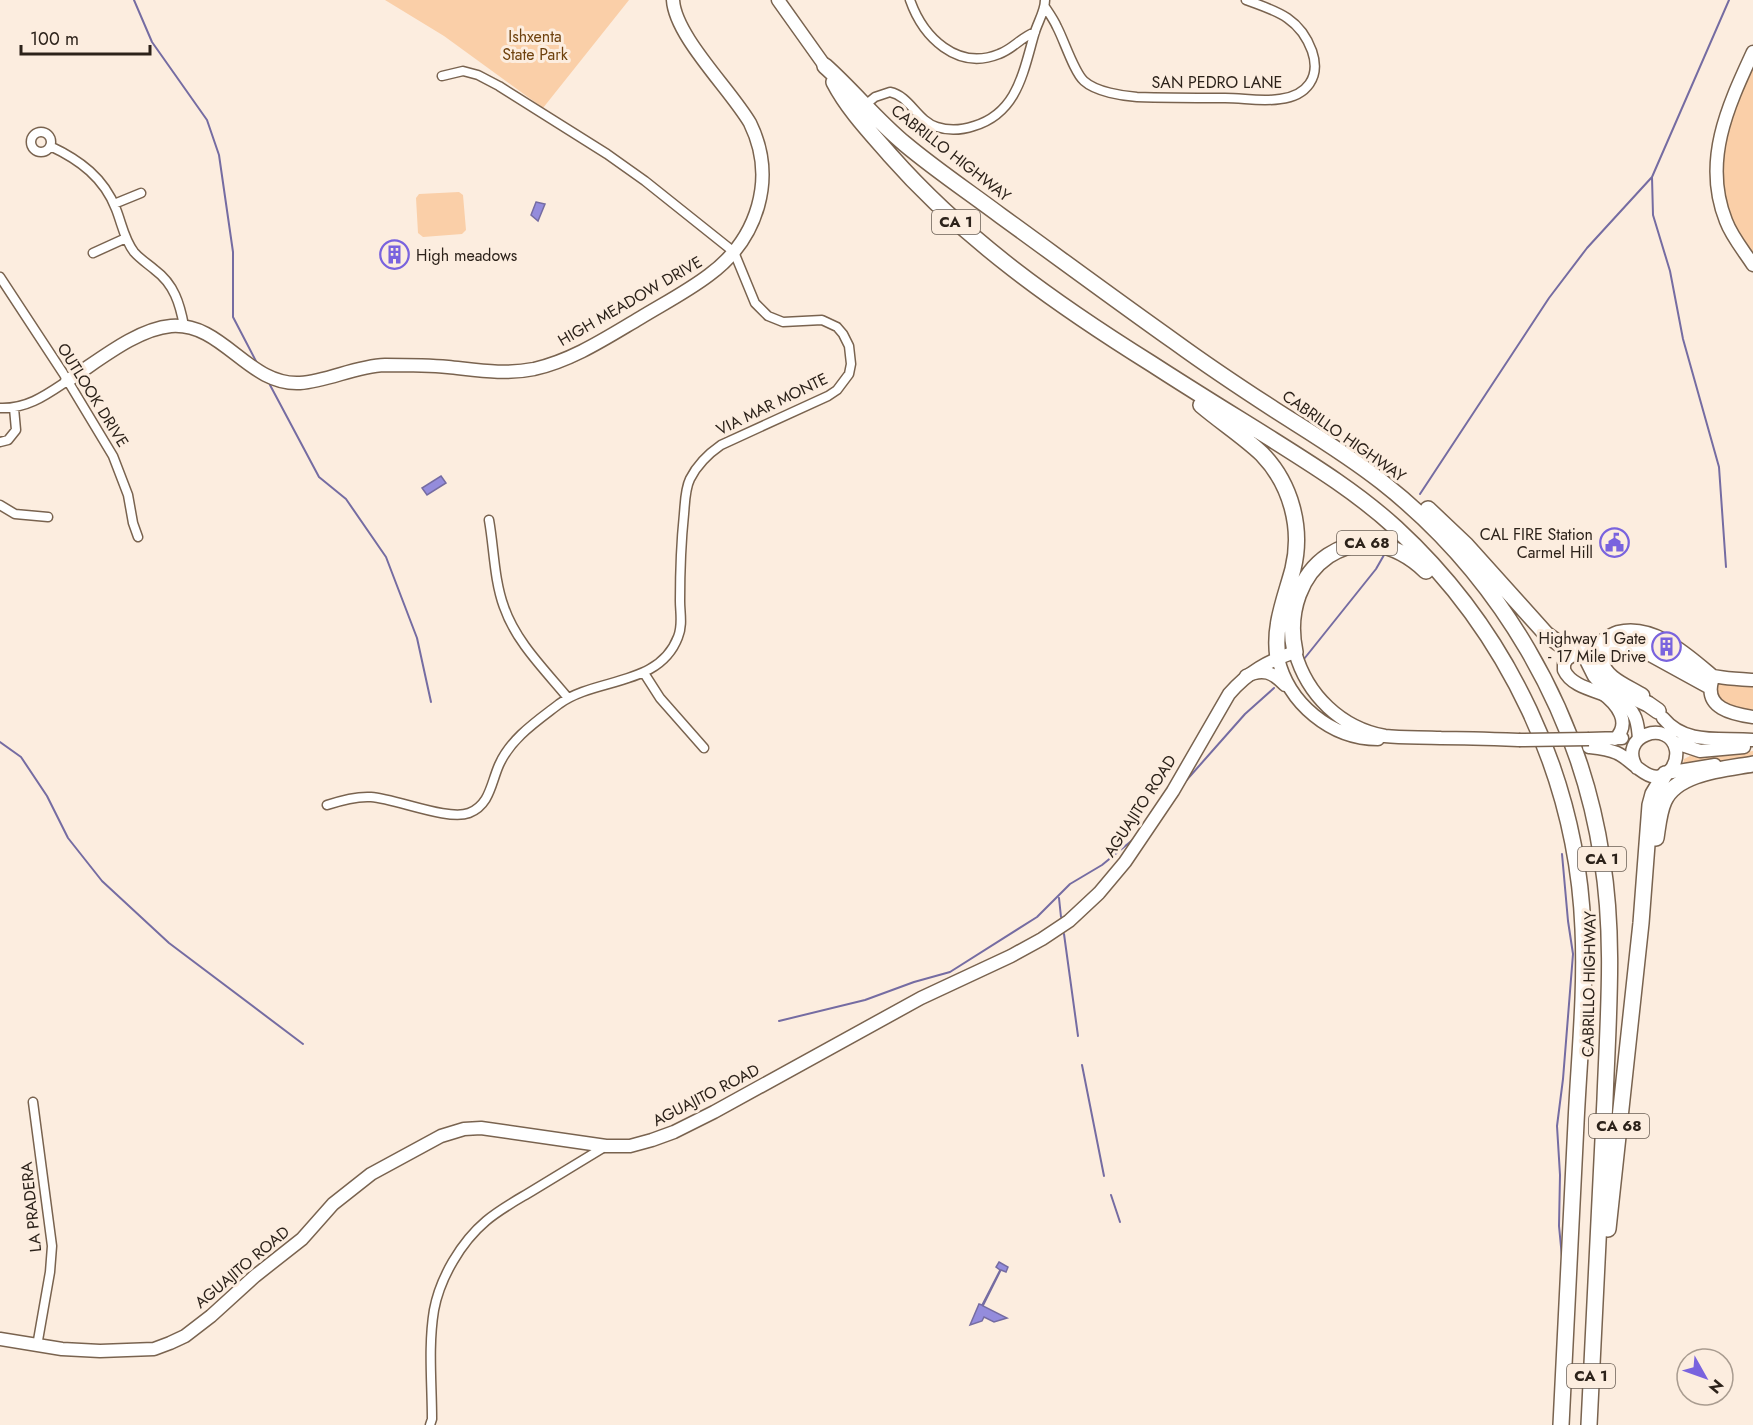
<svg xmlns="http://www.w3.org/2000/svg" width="1753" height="1425" font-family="Jost,sans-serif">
<rect width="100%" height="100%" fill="#fceddf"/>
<path fill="#facfa8" d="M385,0H629L543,108L444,36Z
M1753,52V265L1734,236L1716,178L1737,88Z
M459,192L463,195L466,230L462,234L423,237L418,233L416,198L419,194Z
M1713,676L1753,680V717L1720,708Z
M1753,751V759L1683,764L1684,759L1690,756L1705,757Z"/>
<path fill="#948cdc" stroke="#756ca2" stroke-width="1.5" d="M536,202L545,204L538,221L531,215Z
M441,476L446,483L427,495L422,488Z
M999,1262L1008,1267L1006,1272L1001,1270L983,1306L1007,1318L994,1322L984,1317L982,1321L970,1325L979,1304L982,1305L1000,1270L996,1267Z"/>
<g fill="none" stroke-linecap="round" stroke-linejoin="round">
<path stroke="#756ca2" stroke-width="2" d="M134,0L152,42L207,120L219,155L233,252V317L258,365
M1652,177L1653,215L1670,271L1683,339L1719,467L1726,567
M270,385L319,477L346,499L386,557L417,638L431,702
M1420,494L1549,298L1587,248L1652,177L1729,0
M1304,659L1376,569L1384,555
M0,742L21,757L47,796L68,838L102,881L169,943L303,1044
M1184,783L1245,714L1274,688
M1562,854L1568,921L1573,954L1563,1079L1557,1126L1560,1175L1559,1226L1562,1257
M1059,898L1061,917
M1064,934L1078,1036
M779,1021L865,1000L914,982L950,972L1037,917L1070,884L1102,865L1135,838
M1082,1065L1104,1176
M1111,1195L1120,1222"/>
<defs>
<path id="street" d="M910,0C923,37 957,71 999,54C1013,49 1020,38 1035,32
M1045,7C1049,13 1054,20 1057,27C1064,40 1074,72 1084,81C1096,92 1123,96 1137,97C1167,98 1196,98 1225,98C1243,98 1262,102 1280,99C1307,96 1321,77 1312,51C1300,18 1277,11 1246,0
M864,106L875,97L890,92C910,96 917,121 937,127C949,131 962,130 974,126C1017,113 1023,73 1034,35C1037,23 1045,12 1045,0
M31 142a10 10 0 1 1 20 0a10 10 0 1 1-20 0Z
M50,146C80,160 104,178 116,209C122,224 124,239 134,252C140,259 148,264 155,270C174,284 180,304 184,326
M114,204L141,193
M93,253L126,238
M0,277L63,373L113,456L128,495L133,523L138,537
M0,408C27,409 46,395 67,381
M0,442L8,440L16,430L14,408
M0,505L15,514L48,517
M489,520C494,548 494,580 504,607C516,642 545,670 568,698
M644,673L660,698L704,748
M327,805C342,800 356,796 371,797C397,799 448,821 469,813C490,805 491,783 499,765C511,738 537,721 559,704C596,677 659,687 678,637C683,625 680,613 680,601C680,572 681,543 684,514C685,503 685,489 690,479C697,465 708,454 721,445L828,396L837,390L849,374L851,364L849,346L843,334L837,327L822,320L783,322L768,316L755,303L734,252L645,181L607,154L499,86L478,75L463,71L442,76
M33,1102L52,1246L50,1272L37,1346
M430,1425L432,1419C432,1384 428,1346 434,1310C440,1278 461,1242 486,1221C500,1209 517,1200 532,1191C557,1176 581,1161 606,1146"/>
<path id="secondary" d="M1753,52C1728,106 1702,161 1726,221C1732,237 1744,251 1753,265
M67,381C97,362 136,329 171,326C223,322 248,386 300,383C329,381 355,366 385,365C405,365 427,365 448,367C477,370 505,375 534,369C573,360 606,338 640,318C663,304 688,291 709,275C758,239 777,178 750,123C730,89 675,36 673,0
M1617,648L1629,646L1639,649L1710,688
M1712,681C1704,708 1732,714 1753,717
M1643,695C1631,687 1603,677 1603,660C1603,653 1606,648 1611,644C1639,624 1670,659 1694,670C1712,678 1734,679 1753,680
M1639,738C1638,730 1638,722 1634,715C1622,690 1575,695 1564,670V664L1567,659C1575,653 1585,651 1593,647C1602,642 1608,635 1618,632C1654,623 1688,655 1713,676
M0,1339L62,1349L100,1351L154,1349L170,1343L185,1336L211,1316L255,1276L302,1239L333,1204L371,1174L441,1136L464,1129L481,1128L606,1146H630L652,1140L674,1132L714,1112L921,998L1011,956L1042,939L1069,921L1099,893L1125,862L1173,791L1229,694C1248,672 1268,661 1295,652"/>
<path id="primary" d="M778,0L825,66
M1295,652C1307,695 1341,728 1385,736C1403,738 1422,737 1441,738C1467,738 1493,739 1519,740
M1278,658C1288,703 1331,739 1378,739
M1246,676C1263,668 1273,672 1285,685
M1602,693C1617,704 1632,723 1615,739
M1663,718C1686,746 1722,737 1753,740
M1589,739L1622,738
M1673,742L1700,751L1744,747
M1589,747C1598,748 1608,749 1617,753C1634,760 1652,792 1672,768C1675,763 1677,756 1676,750C1670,718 1616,735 1637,768
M1666,773L1715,765"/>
<path id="highway" d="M825,66C853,91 876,120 905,144C936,170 969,192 1001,216C1059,258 1117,301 1175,342C1208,366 1241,388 1275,410C1311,433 1348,455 1382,482C1499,574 1580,711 1602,859C1615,938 1608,1018 1605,1099C1600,1208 1594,1316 1589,1425
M834,82C848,109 870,132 890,155C965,240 1056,304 1152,364C1192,390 1233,415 1273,440C1316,467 1359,494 1396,528C1508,631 1577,777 1583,929C1586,993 1579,1058 1576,1123C1571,1223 1566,1324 1561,1425
M1201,405C1221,422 1243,436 1262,454C1291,484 1303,528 1293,569C1285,599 1273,626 1278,658
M1428,509L1466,545L1546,634L1561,645L1586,657L1595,675L1601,682L1648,704L1658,711
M1295,652C1277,568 1358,506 1426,571
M1656,838C1658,825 1659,812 1664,801C1677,772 1726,769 1753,764
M1608,1229L1641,923L1650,805L1653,794L1665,774"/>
</defs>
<use href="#street" stroke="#79634f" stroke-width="11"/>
<use href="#secondary" stroke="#79634f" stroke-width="15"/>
<use href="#primary" stroke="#79634f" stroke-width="15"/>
<use href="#highway" stroke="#79634f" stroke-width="18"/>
<use href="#street" stroke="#fff" stroke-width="8"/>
<use href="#secondary" stroke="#fff" stroke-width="12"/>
<use href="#primary" stroke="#fff" stroke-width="12"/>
<use href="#highway" stroke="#fff" stroke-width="15"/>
<defs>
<path id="primary-bridge" d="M1519,740L1589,739"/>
</defs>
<use href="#primary-bridge" stroke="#79634f" stroke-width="15" stroke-linecap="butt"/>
<use href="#primary-bridge" stroke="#fff" stroke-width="12"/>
</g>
<defs>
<symbol id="building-ring" viewBox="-11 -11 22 22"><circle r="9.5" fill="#fceddf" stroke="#7963de" stroke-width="1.5"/><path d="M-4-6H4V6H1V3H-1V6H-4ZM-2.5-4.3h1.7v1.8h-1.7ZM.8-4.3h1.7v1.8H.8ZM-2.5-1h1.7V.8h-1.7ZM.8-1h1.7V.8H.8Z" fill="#7963de"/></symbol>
<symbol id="civic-ring" viewBox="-11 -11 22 22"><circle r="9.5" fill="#fceddf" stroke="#7963de" stroke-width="1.5"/><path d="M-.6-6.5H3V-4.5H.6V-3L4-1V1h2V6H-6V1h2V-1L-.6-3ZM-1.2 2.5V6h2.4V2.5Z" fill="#7963de"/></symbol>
</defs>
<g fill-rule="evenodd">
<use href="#building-ring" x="378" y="238" width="33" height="33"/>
<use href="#civic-ring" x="1598" y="526" width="33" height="33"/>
<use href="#building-ring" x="1650" y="630" width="33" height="33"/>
</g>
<g text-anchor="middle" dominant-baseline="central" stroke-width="6" stroke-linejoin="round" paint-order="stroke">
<g fill="#fceddf" stroke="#6a5f55" stroke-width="1.5">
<rect x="932" y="210" width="48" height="24" rx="4.5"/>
<rect x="1337" y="531" width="60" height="24" rx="4.5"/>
<rect x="1578" y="847" width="48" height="24" rx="4.5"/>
<rect x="1589" y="1114" width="60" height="24" rx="4.5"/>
<rect x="1567" y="1364" width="48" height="24" rx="4.5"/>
</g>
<g font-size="15" font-weight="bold" fill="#2c221a">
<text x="956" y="222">CA 1</text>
<text x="1367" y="543">CA 68</text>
<text x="1602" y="859">CA 1</text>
<text x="1619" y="1126">CA 68</text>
<text x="1591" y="1376">CA 1</text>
</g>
<g font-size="16" fill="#6e410d" stroke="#fceddf">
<text x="535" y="36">Ishxenta<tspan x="535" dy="18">State Park</tspan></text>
</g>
<g font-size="16" fill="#2c221a" stroke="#fceddf">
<text x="1217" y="82">SAN PEDRO LANE</text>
<text transform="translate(951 153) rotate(38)">CABRILLO HIGHWAY</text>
<text transform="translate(630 301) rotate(-30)">HIGH MEADOW DRIVE</text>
<text transform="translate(93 395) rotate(58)">OUTLOOK DRIVE</text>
<text transform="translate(772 404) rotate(-26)">VIA MAR MONTE</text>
<text transform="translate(1344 436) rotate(35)">CABRILLO HIGHWAY</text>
<text transform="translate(1140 806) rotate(-57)">AGUAJITO ROAD</text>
<text transform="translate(1589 984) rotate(-89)">CABRILLO HIGHWAY</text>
<text transform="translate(706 1095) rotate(-27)">AGUAJITO ROAD</text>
<text transform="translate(31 1207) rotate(-96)">LA PRADERA</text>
<text transform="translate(242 1267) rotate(-40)">AGUAJITO ROAD</text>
</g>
<g font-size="16" fill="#2c221a" stroke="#fceddf" text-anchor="end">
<text x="416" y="255" text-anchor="start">High meadows</text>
<text x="1593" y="534">CAL FIRE Station<tspan x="1593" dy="18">Carmel Hill</tspan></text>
<text x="1646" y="638">Highway 1 Gate<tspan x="1646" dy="18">- 17 Mile Drive</tspan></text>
</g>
</g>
<g transform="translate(1705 1377) rotate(130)"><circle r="28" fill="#fceddf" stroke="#a99c90" stroke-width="1.5"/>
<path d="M0-4.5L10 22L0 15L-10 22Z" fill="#7963de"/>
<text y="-9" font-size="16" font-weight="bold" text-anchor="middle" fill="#2c221a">N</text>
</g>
<path d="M21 45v9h129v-9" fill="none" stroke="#2c221a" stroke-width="3"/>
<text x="30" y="45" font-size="18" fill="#2c221a" stroke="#fceddf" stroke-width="4.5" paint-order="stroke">100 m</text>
</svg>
